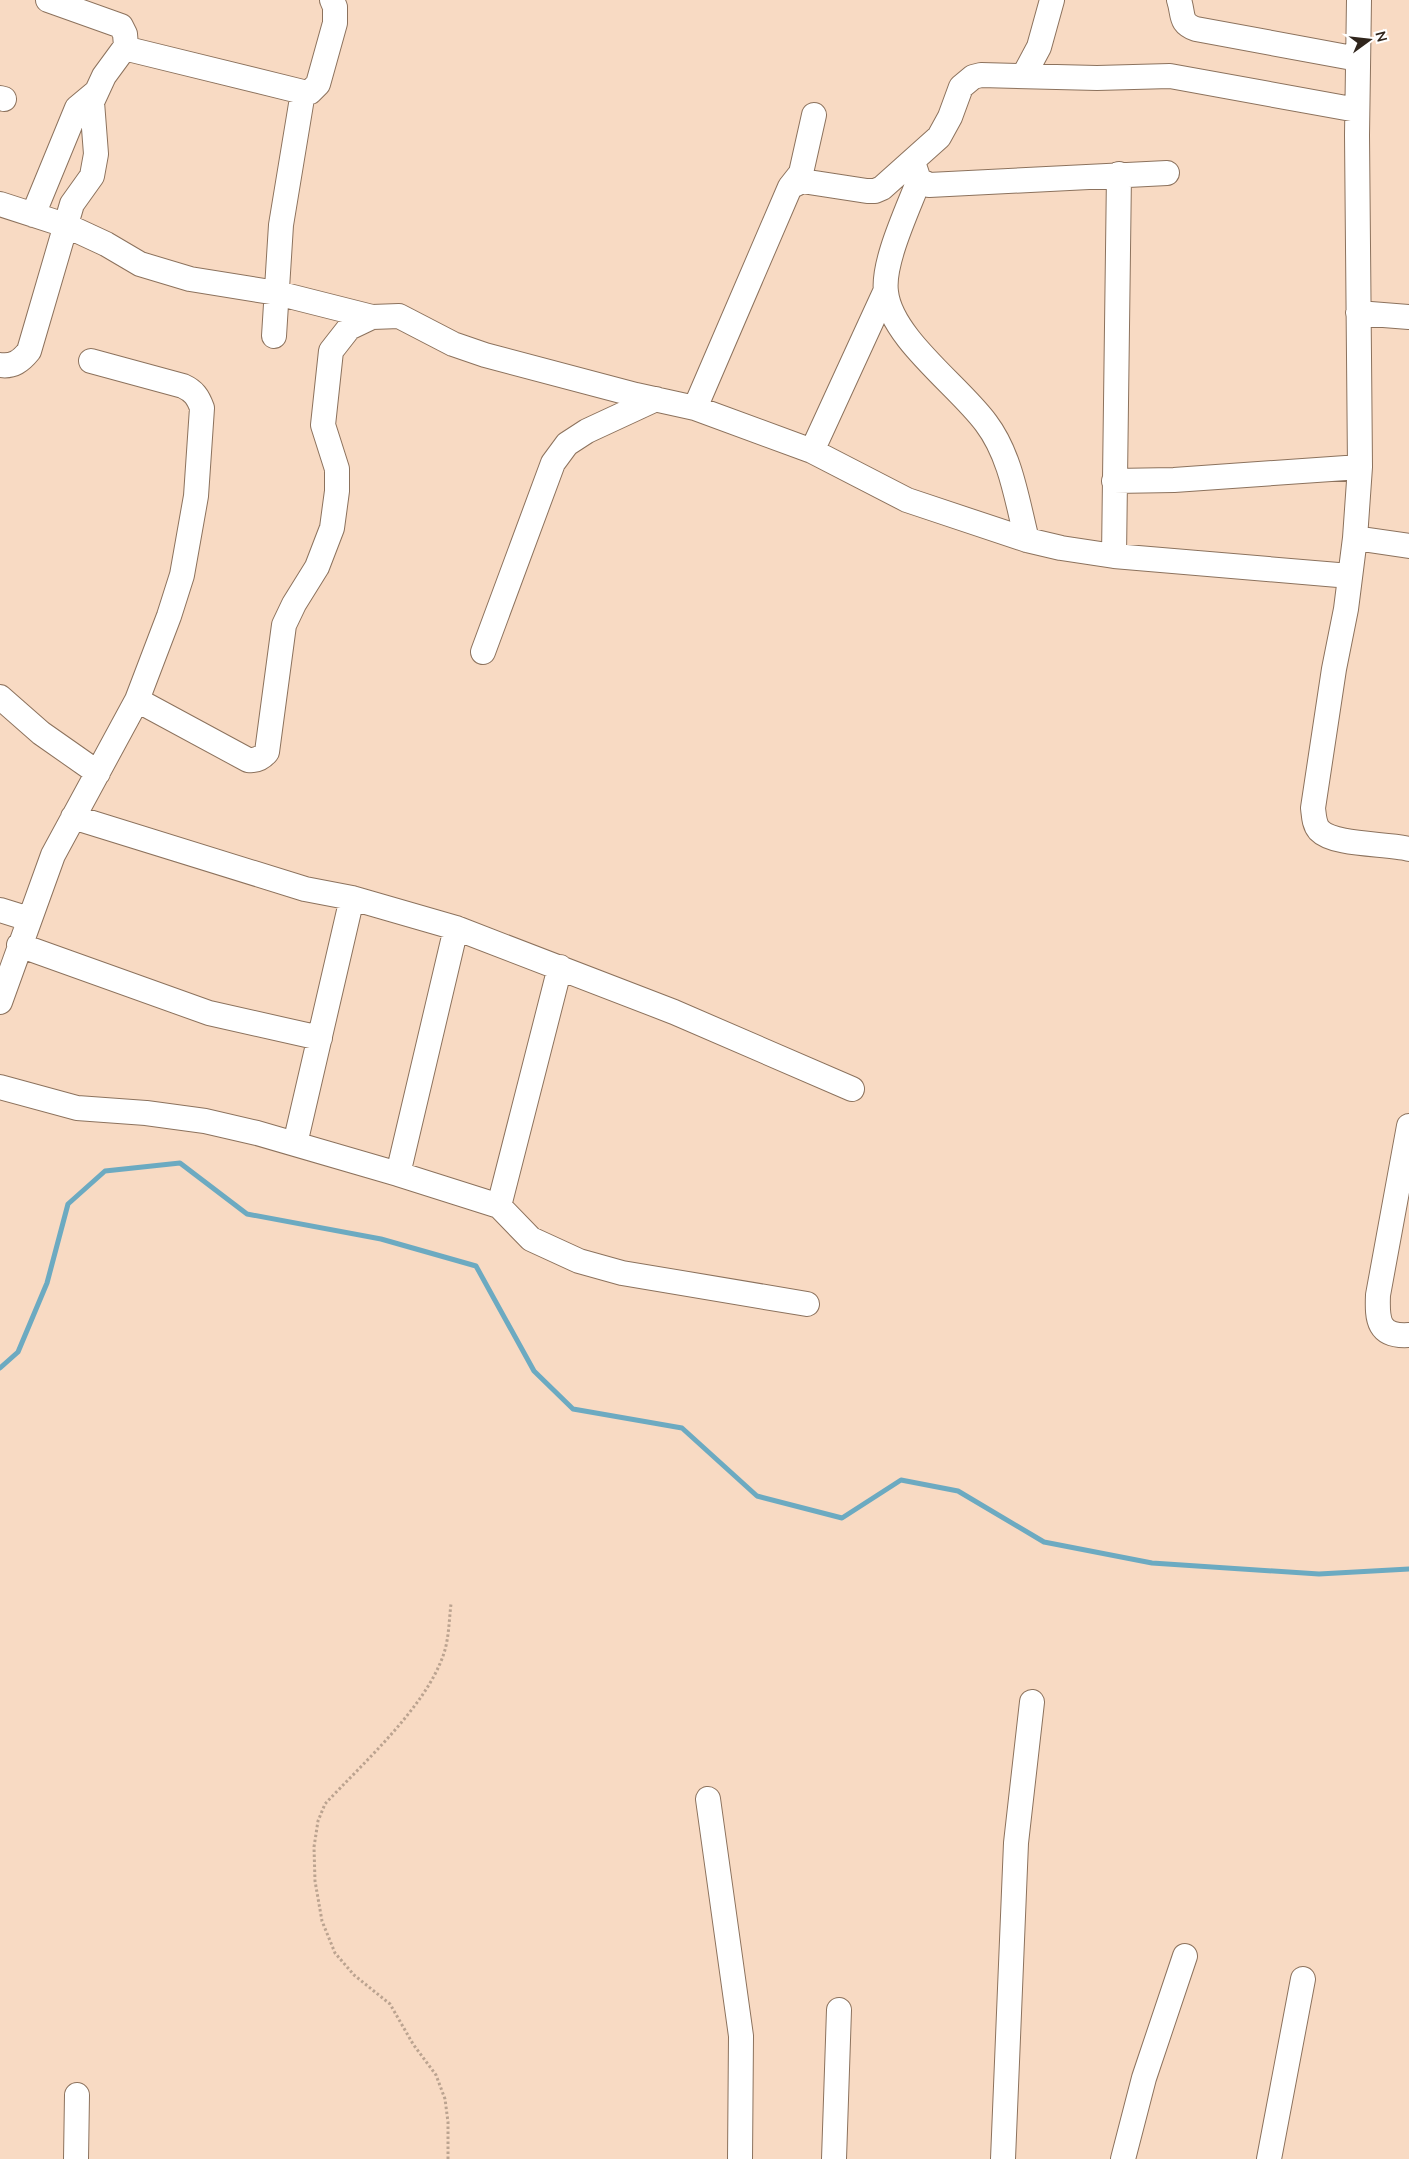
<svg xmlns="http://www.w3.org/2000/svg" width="1409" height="2159" font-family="'Nunito Sans',sans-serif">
<rect width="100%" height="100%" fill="#f8dac3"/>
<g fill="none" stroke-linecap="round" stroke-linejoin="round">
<path stroke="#6caac1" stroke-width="5" d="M0,1368L18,1352L47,1283L68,1204L105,1171L180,1163L247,1214L381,1239L476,1266L534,1371L573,1409L682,1428L757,1496L842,1518L901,1480L958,1491L1044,1542L1152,1563L1319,1574L1409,1569"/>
<defs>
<path id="minor" d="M48,0L121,26L125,34L126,46L132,50L303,92H310L318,84L335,23V7L332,0
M1179,0C1184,15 1179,23 1196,29L1358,59
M1359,0L1357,135L1360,467L1355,538L1346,609L1334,669L1313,808C1314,816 1314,824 1319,830C1334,846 1387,843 1409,849
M1024,75L1039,47L1052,0
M0,98L4,99
M915,168L919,180L929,185L1167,173
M919,180C908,209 882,263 886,292C891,338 959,386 986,423C1011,456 1017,501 1027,540
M790,187L801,173L814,115
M0,204L65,225L106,244L140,264L190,279L277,293L372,317
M33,215L77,108L95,93
M1358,313L1409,317
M274,336L281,225L303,92
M0,365C13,367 21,361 29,351L72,204L92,176L96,154L92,102L104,76L126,46
M695,408L790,187L802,181L867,191H875L882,188L939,137L950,117L961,87L973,77L981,75L1097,78L1170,76L1357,110
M812,451L885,292
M1114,481L1174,480L1360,467
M1355,538L1409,546
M1114,556L1119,174
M483,652L553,463L567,444L587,431L656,399
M0,697L41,733L98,773
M137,700L248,760C256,761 262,758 267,752L284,625L294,604L317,567L332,528L337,491V469L323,425L331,351L349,328L372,317L399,316L453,344L485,355L636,395L695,408L812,451L907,500L1027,540L1061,548L1114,556L1350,576
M73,817L305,889L352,898L456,928L674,1012L852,1089
M0,910L29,919
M19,945L209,1013L320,1038
M0,1002L53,855L137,700L169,616L182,575L196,496L202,408C198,397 194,391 183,386L91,361
M0,1087L77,1108L146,1113L205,1121L257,1133L398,1174L499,1206L531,1239L579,1261L622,1273L807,1304
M1409,1126L1378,1295C1377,1320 1378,1337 1409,1335
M295,1144L352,898
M398,1174L456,928
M499,1206L560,967
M708,1799L741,2036L740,2159
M76,2159L77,2095
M834,2159L839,2010
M1003,2159L1016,1843L1032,1702
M1123,2159L1144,2078L1185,1956
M1269,2159L1303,1979"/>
</defs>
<use href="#minor" stroke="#8c725d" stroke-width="26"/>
<path stroke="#bba390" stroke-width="3" stroke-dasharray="2.5 2.5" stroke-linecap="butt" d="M448,2159V2122L445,2099L436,2075L413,2044L390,2004L354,1975L335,1953L322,1921L315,1881L314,1847L318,1821L325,1804C363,1763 427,1706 444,1653C449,1638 449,1620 451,1604"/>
<use href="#minor" stroke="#fff" stroke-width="24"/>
</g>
<g transform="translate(1369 40) rotate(75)" stroke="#ffffff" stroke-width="4" paint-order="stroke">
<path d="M0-4L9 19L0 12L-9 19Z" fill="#30251c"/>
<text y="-8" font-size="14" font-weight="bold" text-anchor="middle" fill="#30251c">N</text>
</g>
</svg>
